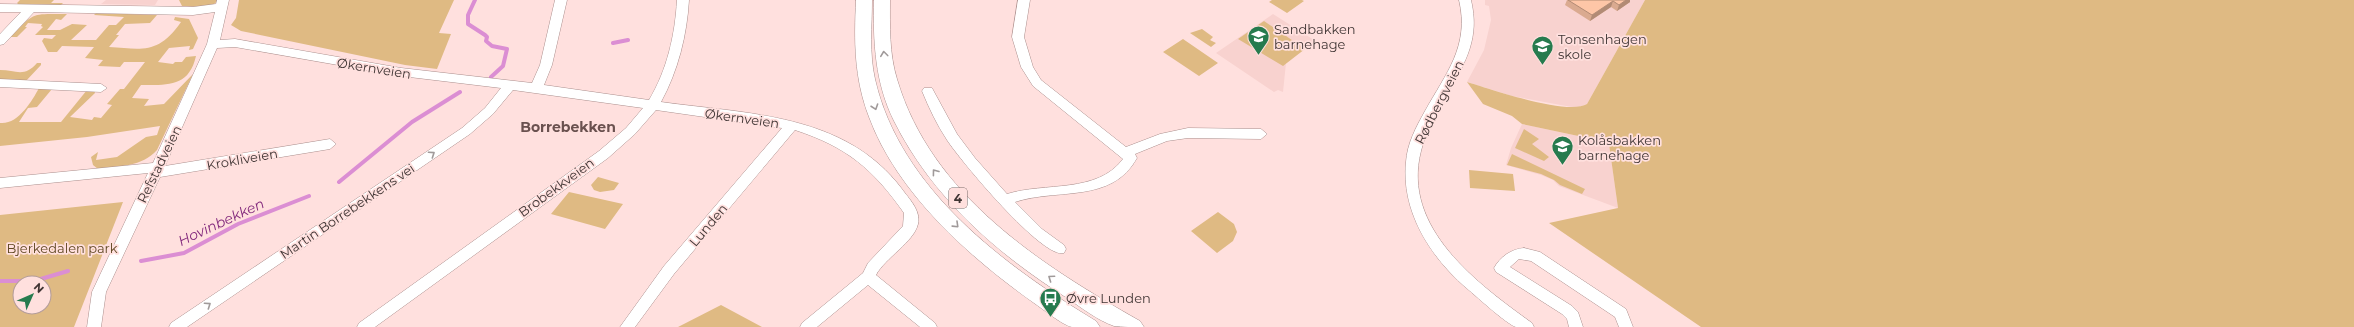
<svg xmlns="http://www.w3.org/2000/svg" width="2354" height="327" font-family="Montserrat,sans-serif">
<rect width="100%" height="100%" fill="#ffe0de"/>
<path fill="#f8d2cf" d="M106,0H158L155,5L101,4Z
M1485,0H1645L1587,104L1577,108L1512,96L1467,82L1484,50L1491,20L1489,6L1485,5Z
M1273,14L1314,40L1286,63L1283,92L1278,90L1274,92L1216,53Z
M1522,124L1583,137H1608L1618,208L1559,186L1553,180L1541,175L1506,165L1511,148Z"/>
<path fill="#dfba83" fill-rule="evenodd" d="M20,0H54L51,3H63L61,5H19L17,3Z
M179,0H218C212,10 192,6 182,6Z
M239,0H454L439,33L451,34L437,69L405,65L241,31L231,25L236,18Z
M1272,0H1302L1304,1L1287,13L1269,2Z
M1645,0H2354V327H1701L1549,223L1618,208L1608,137H1583L1522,124L1512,116L1483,104L1467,82C1490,89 1568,116 1587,104Z
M96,13L157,15L150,23L125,24L116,35H119L109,47C142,49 158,55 181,22L174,20L175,17L189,19L198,38L193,49L189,50L190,46L169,48L158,62L173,64L175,62H182L186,57L196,56C189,87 168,85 141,85L132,98L149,99L144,106L164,104L193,74L157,150C142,167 119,166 98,169L93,165L91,157L98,152L96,160L117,157L146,137L157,135L160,126L87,137L0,146V123C18,125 32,101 39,88L52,89L37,107L28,108L19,122H61L87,90H94L95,93L70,117L92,120L94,117L101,118L112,105L107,104L120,89H124L145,62H124L120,67L98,66L103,60L85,58L94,47L62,46L57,52H48L42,41L44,38L52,39L56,35H35L43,27L41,26L42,24L28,23L25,27H27L17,37H10C35,11 32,14 67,14L61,20L56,19L47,30H60L72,24L87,25L71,40H96L109,25H116L124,17L94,15Z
M1264,21L1305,49L1283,66L1238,39Z
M1202,29L1213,37L1210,40L1216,43L1211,47L1190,33Z
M1183,39L1218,63L1199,76L1163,52Z
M37,63H41V65L25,82L0,80V70C16,70 24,78 37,63Z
M1524,129L1539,139L1532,144L1549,157L1544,161L1515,148Z
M1512,154L1585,189L1582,194L1560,185L1554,180L1541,174L1507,165Z
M1469,170L1513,174L1515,191L1470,188Z
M598,177L619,183L614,190L600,192L594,190L591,185Z
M569,192L623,204L605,229L551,214Z
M123,202L74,327H0V215ZM20,283H44V307H20Z
M1218,212L1234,224L1237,232L1233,241L1217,253L1191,231Z
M721,305L762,327H678Z"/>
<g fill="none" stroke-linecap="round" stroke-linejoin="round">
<path stroke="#db8ed3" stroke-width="4" d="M475,0L468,15V24L485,35L487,37L486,41L492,46L507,49L503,66L491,77
M613,43L628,40
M339,182L412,122L460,92
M141,261L184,253L238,224L309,196
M0,281H34L68,271"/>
<defs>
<path id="minor" d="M217,0H229L220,40L235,39L401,68L532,83L540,65L555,0H567L552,65L544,85L649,100C667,70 675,35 677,0H689C687,35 678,71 661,102C747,114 845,113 902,189C909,199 921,210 918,224C914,242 885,258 876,275L935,323L937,327H920L868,285L817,327H800L802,323L863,273L868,263L903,226L904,213C873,169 847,147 795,130L674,274L635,327H620L664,266L782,128L656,110L635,134L608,158L375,327H357L359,323L599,151L626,128L643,108L513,90L493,114L470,134L187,327H169L171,323L462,128L485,108L501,88L401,76L235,47L217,48L165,166L330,139L336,144L330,149L160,177L106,292L101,327H87L92,292L148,173L0,188V178L153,163L207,44L215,12L193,15L34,12L4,44L0,45V34L21,12H0V4L193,7L216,4Z
M1018,0H1030L1024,37L1033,67L1041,80L1126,147L1160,134L1188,128L1261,129L1267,134L1261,139L1188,138L1167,141L1135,154L1137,158C1112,204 1057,188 1015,202L1042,229L1064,245L1066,249L1064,253C1043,260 960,160 947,140C937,125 929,108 922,91L924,88H932L957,134L975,158L1007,194C1045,182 1097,194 1123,159L1033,86L1021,67L1012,37Z
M1459,0H1471C1480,38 1466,61 1448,93C1437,112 1426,130 1421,151C1401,228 1478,284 1532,323L1534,327C1529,327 1521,327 1516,327C1506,324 1474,294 1464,286C1429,255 1401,210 1406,162C1407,144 1416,127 1425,111C1446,73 1470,46 1459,0Z
M0,79L101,84L107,88L101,92L0,87Z
M1524,248L1540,252L1626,309L1633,327H1619L1615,317L1531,261L1519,259L1510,267L1572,306L1578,312L1583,327H1569L1567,319L1562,314L1496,272L1494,268C1500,257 1511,249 1524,248Z"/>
<path id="highway" d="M856,0H872C872,26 869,53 875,79C900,189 1005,266 1096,321L1100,327C1091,327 1081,327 1072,327C1062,325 1043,309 1034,303C969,257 897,193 869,117C854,78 854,41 856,0Z
M874,0H890C890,26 889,53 897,79C931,195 1041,265 1140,321L1144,327C1135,327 1121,327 1114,326C1097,320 1082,308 1067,298C996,253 932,197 894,121C875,83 873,42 874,0Z"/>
</defs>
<use href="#minor" stroke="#ab8f8d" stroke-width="1"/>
<use href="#highway" stroke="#ab8f8d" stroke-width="1"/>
<use href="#minor" fill="#fff" fill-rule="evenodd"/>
<use href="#highway" fill="#fff" fill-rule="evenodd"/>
</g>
<path fill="#daaa90" d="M1567,0H1630V2L1617,11L1611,7L1590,21L1565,5Z"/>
<path fill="#b28b75" d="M1626,0H1630V2L1617,11L1619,5Z
M1613,1L1611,7L1590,21L1592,15Z"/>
<path fill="#fec6a7" stroke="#b28b75" d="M1568,0H1626L1619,5L1613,1L1592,15Z"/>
<defs><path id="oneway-chevron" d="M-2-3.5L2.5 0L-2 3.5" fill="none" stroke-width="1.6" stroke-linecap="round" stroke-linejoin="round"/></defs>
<g stroke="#a09a9a">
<use href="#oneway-chevron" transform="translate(884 54) rotate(-97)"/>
<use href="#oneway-chevron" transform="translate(875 107) rotate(71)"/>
<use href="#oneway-chevron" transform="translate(432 154) rotate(-34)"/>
<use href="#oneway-chevron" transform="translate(935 172) rotate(-127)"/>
<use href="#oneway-chevron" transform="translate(956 225) rotate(44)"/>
<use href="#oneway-chevron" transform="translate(1051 278) rotate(-145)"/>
<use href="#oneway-chevron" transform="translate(208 305) rotate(-34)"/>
</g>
<defs>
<symbol id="school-pin" viewBox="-11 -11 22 30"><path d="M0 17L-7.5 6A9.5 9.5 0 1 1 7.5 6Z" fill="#267b4e" stroke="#ffe0de"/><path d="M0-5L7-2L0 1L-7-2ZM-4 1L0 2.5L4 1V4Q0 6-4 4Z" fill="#fff"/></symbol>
<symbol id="bus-pin" viewBox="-11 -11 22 30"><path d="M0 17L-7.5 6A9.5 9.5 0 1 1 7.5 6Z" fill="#267b4e" stroke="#ffe0de"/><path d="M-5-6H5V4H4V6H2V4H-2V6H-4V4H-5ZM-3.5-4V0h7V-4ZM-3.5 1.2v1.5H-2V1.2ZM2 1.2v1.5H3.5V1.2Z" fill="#fff"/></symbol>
</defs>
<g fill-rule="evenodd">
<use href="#school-pin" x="1246" y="24" width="25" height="34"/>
<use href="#school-pin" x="1530" y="34" width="25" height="34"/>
<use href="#school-pin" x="1550" y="134" width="25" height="34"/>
<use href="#bus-pin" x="1038" y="286" width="25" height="34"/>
</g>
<g text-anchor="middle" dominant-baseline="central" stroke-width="3.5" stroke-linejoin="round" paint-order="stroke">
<rect fill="#ffe0de" stroke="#796867" stroke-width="1" x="949" y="188" width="18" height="20" rx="3"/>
<g font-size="12" font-weight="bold" fill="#403534">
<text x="958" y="198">4</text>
</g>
<g font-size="13" fill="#403534" stroke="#ffe0de" text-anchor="start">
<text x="1274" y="29">Sandbakken<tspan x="1274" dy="15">barnehage</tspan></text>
<text x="1558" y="39">Tonsenhagen<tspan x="1558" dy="15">skole</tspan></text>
<text x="1578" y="140">Kolåsbakken<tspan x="1578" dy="15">barnehage</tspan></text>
<text x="1066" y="298">Øvre Lunden</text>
</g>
<g font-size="13" fill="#403534" stroke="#ffe0de">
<text transform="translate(374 68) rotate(9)">Økernveien</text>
<text transform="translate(1439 102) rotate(-63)">Rødbergveien</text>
<text transform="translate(742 118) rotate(8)">Økernveien</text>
<text transform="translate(242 159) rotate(-10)">Krokliveien</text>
<text transform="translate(159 164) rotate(-64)">Refstadveien</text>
<text transform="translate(556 187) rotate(-36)">Brobekkveien</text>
<text transform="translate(347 211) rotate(-34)">Martin Borrebekkens vei</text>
<text transform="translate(708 225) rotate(-50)">Lunden</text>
</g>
<g font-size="13" fill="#5e4620" stroke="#ffe0de">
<text x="62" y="248">Bjerkedalen park</text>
</g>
<g font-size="14" font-weight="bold" fill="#6a514f" stroke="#ffe0de">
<text x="568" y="127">Borrebekken</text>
</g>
<g font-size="14" font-style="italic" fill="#82287c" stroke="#ffe0de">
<text transform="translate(221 222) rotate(-25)">Hovinbekken</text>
</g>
</g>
<g transform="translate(32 295) rotate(45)"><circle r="19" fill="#ffe0de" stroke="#b39c9a"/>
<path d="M0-3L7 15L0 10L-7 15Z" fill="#267b4e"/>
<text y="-6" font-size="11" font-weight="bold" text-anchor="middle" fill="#403534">N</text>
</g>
</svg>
